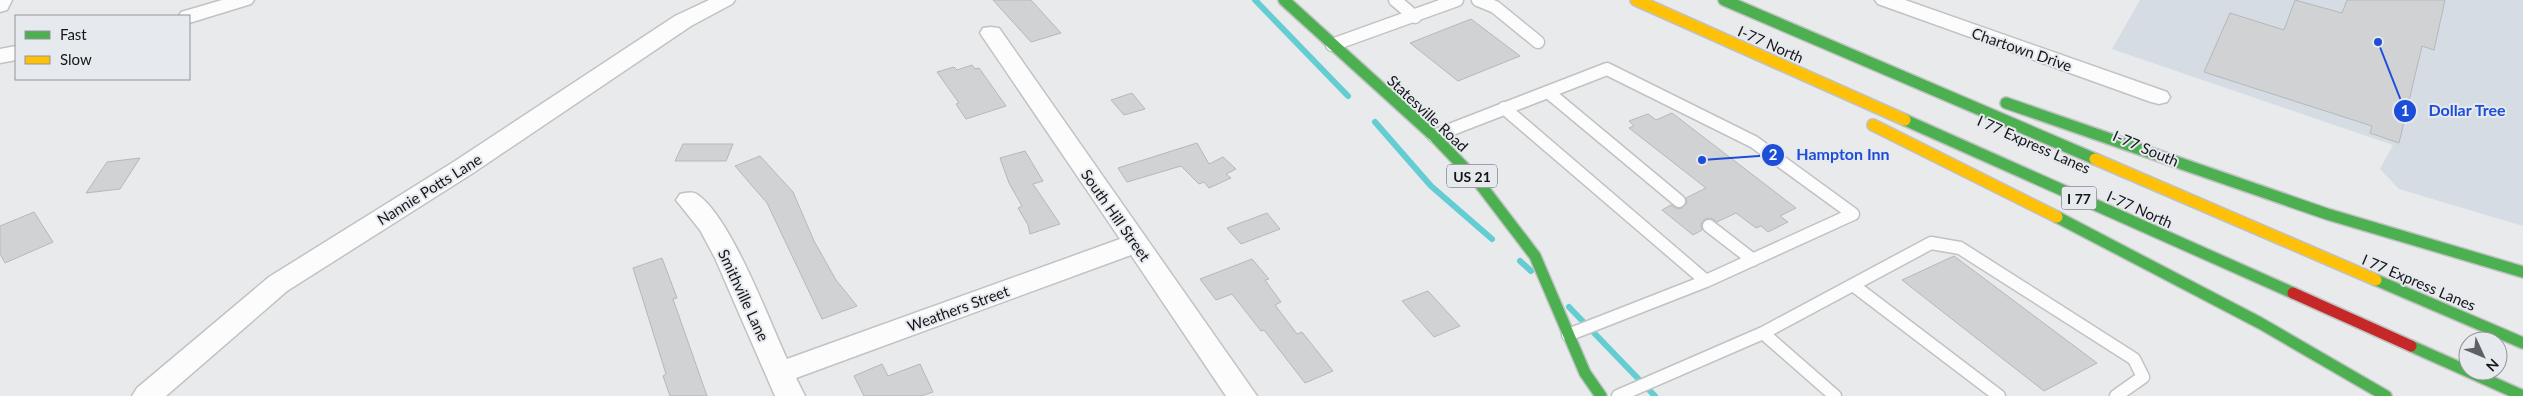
<svg xmlns="http://www.w3.org/2000/svg" width="2523" height="396" font-family="Lato,sans-serif">
<rect width="100%" height="100%" fill="#e8eaec"/>
<path fill="#d6dce3" d="M2140,0H2523V226L2399,189L2380,169L2393,145L2112,49Z"/>
<g fill="none" stroke-linecap="round" stroke-linejoin="round">
<path stroke="#63cdd1" stroke-width="6" d="M1255,0L1348,96
M1375,122L1431,186L1492,239
M1520,261L1531,271
M1569,307L1655,396"/>
</g>
<path fill="#d1d2d4" stroke="#b6b7b9" d="M993,0H1031L1061,33L1031,42Z
M2295,0L2342,13L2347,0H2445L2434,50L2422,46L2399,143L2370,133L2372,126L2204,72L2230,13L2284,30Z
M1471,19L1520,56L1458,81L1410,43Z
M972,65L975,69L979,68L1006,106L966,119L956,104L959,103L937,72L954,67L957,70Z
M1132,93L1145,109L1124,115L1111,100Z
M1672,113L1796,208L1780,216L1788,222L1768,232L1761,226L1756,228L1736,213L1717,222L1711,218L1705,219L1701,224L1702,230L1693,235L1662,210L1671,205L1677,209L1682,208L1687,203L1686,198L1706,188L1629,128L1634,126L1629,121L1648,114L1656,120Z
M1197,143L1209,164L1223,157L1236,169L1226,174L1231,178L1209,188L1204,182L1199,184L1181,166L1127,182L1118,168Z
M683,144H733L726,161H675Z
M1025,151L1043,181L1033,184L1060,224L1030,234L1028,225L1018,208L1022,206L1009,183L1000,158Z
M760,156L793,192L814,241L836,280L857,306L822,319L767,203L735,166Z
M140,158L120,189L86,193L107,162Z
M34,212L53,242L5,263L0,254V226Z
M1267,213L1280,229L1241,244L1227,228Z
M1954,256L2097,363L2044,391L1902,280Z
M662,258L677,298L673,299L707,396H670L663,376L666,374L633,268Z
M1252,259L1269,279L1265,280L1281,302L1275,305L1297,334L1302,332L1333,371L1305,383L1264,330L1261,331L1232,294L1216,300L1200,279Z
M1428,291L1460,326L1434,337L1402,301Z
M882,364L888,376L920,364L933,392L921,396H864L854,376Z"/>
<g fill="none" stroke-linecap="round" stroke-linejoin="round">
<defs>
<path id="lane" d="M1395,0L1415,17
M1478,0L1495,7L1538,42
M1332,45L1457,0
M1548,92L1679,201
M1504,108L1706,281
M1434,136L1607,69L1754,142L1853,214L1706,281L1568,335
M1709,226L1753,260
M1853,285L1999,396
M1763,333L1835,396
M1618,396L1763,333L1931,243L1960,248L2134,359L2143,377L2116,396"/>
<path id="street" d="M0,0H12L7,10L0,12Z
M222,0H254L251,4L189,23V16H179L181,12Z
M709,0H735L732,4L691,26L473,173L287,291L166,396H132L137,388L269,277L455,161L675,16Z
M1875,0H1905L2167,92L2170,97L2167,102L2159,104L2151,102L1878,4Z
M991,27L999,28L1257,396H1226L1131,255L796,378L805,396H775L715,258L700,230L676,200L680,194C686,193 693,191 698,195C731,218 769,320 787,359L1120,239L980,33L983,28Z
M16,46V60L0,63V49Z"/>
<path id="fast" d="M1284,0L1434,136L1480,184L1535,256L1585,373L1601,396
M1724,0L2095,159
M2006,103L2327,214L2523,272
M1905,120L2293,293
M2057,217L2260,323L2386,396
M2376,280L2523,343
M2411,346L2523,396"/>
<path id="slow" d="M1636,0L1905,120
M1873,125L2057,217
M2095,159L2376,280"/>
<path id="jam" d="M2293,293L2411,346"/>
</defs>
<use href="#lane" stroke="#c0c2c3" stroke-width="15"/>
<use href="#street" stroke="#c0c2c3" stroke-width="3"/>
<use href="#fast" stroke="#c0c2c3" stroke-width="14"/>
<use href="#slow" stroke="#c0c2c3" stroke-width="14"/>
<use href="#jam" stroke="#c0c2c3" stroke-width="14"/>
<use href="#lane" stroke="#fcfcfc" stroke-width="12"/>
<use href="#street" fill="#fcfcfc" fill-rule="evenodd"/>
<use href="#fast" stroke="#4caf50" stroke-width="11"/>
<use href="#slow" stroke="#ffc107" stroke-width="11"/>
<use href="#jam" stroke="#c62828" stroke-width="11"/>
</g>
<g text-anchor="middle" dominant-baseline="central" stroke-width="4" stroke-linejoin="round" paint-order="stroke">
<g fill="#e6e9ee" stroke="#545558" stroke-width="1">
<rect x="1447" y="164.5" width="50" height="23" rx="4"/>
<rect x="2061.5" y="186.5" width="35" height="23" rx="4"/>
</g>
<g font-size="14" font-weight="bold" fill="#151618">
<text x="1472" y="176">US 21</text>
<text x="2079" y="198">I 77</text>
</g>
<g font-size="15" fill="#151618" stroke="#e6e9ee">
<text transform="translate(1771 44) rotate(24)">I-77 North</text>
<text transform="translate(2022 49) rotate(19)">Chartown Drive</text>
<text transform="translate(1428 113) rotate(43)">Statesville Road</text>
<text transform="translate(2034 144) rotate(24)">I 77 Express Lanes</text>
<text transform="translate(2146 148) rotate(23)">I-77 South</text>
<text transform="translate(429 189) rotate(-32)">Nannie Potts Lane</text>
<text transform="translate(2140 209) rotate(24)">I-77 North</text>
<text transform="translate(1116 215) rotate(55)">South Hill Street</text>
<text transform="translate(2419 282) rotate(23)">I 77 Express Lanes</text>
<text transform="translate(744 295) rotate(65)">Smithville Lane</text>
<text transform="translate(958 308) rotate(-20)">Weathers Street</text>
</g>
</g>
<path fill="none" stroke="#1d4ed8" stroke-width="2" d="M2378 42L2405 111M1702 160L1773 155"/>
<g fill="#1d4ed8" stroke="#e6e9ee" stroke-width="2">
<circle cx="2378" cy="42" r="5"/>
<circle cx="1702" cy="160" r="5"/>
<circle cx="2405" cy="111" r="12"/>
<circle cx="1773" cy="155" r="12"/>
</g>
<g font-size="15" text-anchor="middle" font-weight="bold" fill="#fff">
<text x="2405" y="116">1</text>
<text x="1773" y="160">2</text>
</g>
<g font-size="16" text-anchor="middle" font-weight="bold" fill="#1d4ed8" stroke="#e6e9ee" stroke-width="4" stroke-linejoin="round" paint-order="stroke">
<text x="2467" y="116">Dollar Tree</text>
<text x="1843" y="160">Hampton Inn</text>
</g>
<rect x="15" y="15" width="175" height="65" fill="#e6e9ee" stroke="#929598"/>
<rect x="25" y="31" width="25" height="8" fill="#4caf50" stroke="#929598"/>
<text x="60" y="40" font-size="15" fill="#151618">Fast</text>
<rect x="25" y="56" width="25" height="8" fill="#ffc107" stroke="#929598"/>
<text x="60" y="65" font-size="15" fill="#151618">Slow</text>
<g transform="translate(2483 356) rotate(134)"><circle r="24" fill="#e6e9ee" stroke="#929598"/>
<path d="M0-4L9 19L0 12L-9 19Z" fill="#5f6062"/>
<text y="-8" font-size="14" font-weight="bold" text-anchor="middle" fill="#151618">N</text>
</g>
</svg>
